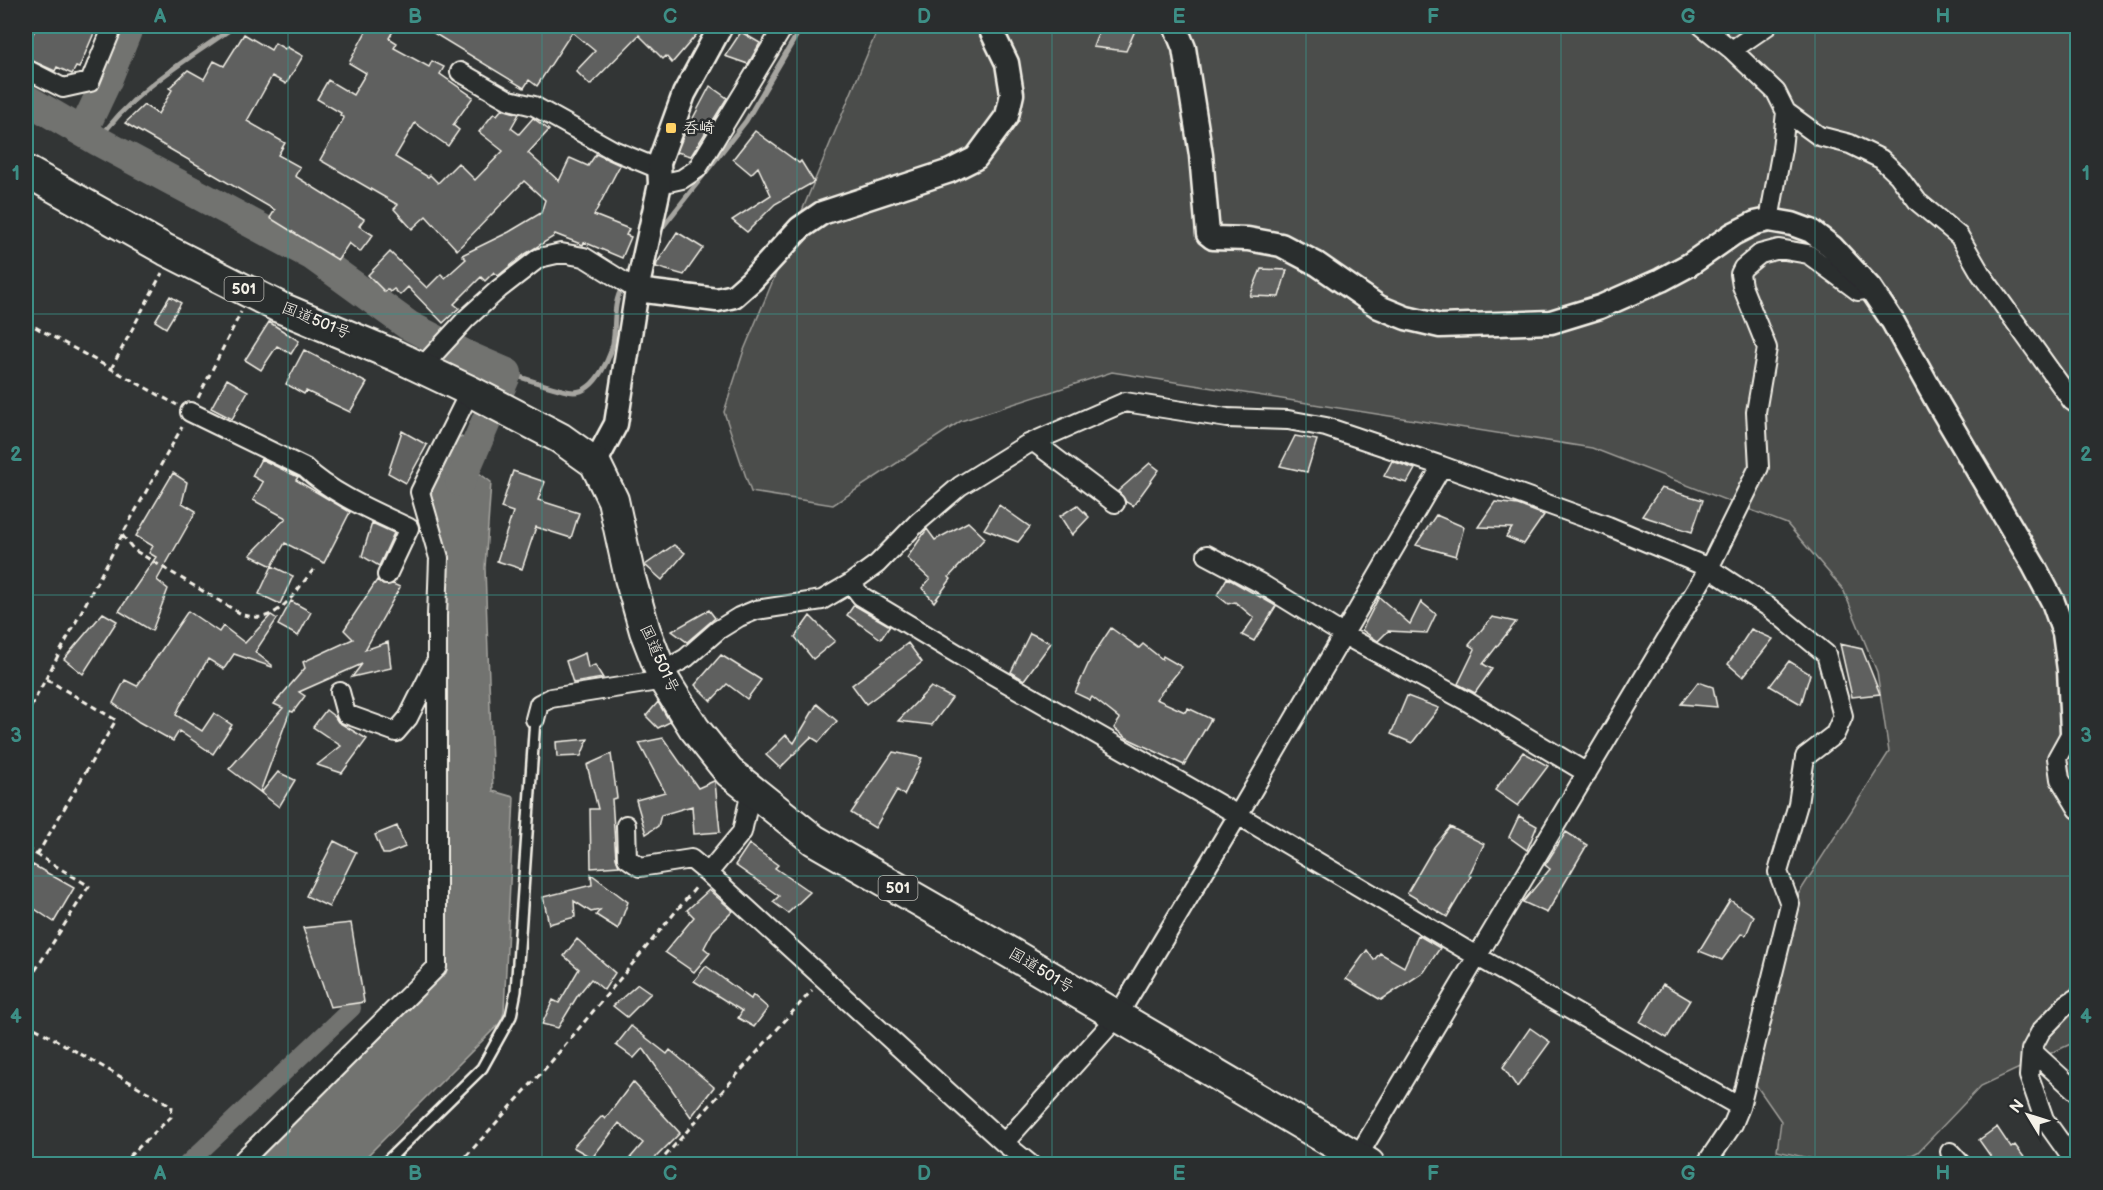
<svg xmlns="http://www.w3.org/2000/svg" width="2103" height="1190" font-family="'Balsamiq Sans','Klee One',sans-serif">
<rect width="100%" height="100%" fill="#323535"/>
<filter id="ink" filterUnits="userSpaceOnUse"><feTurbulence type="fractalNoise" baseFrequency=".0167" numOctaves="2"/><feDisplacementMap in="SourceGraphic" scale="12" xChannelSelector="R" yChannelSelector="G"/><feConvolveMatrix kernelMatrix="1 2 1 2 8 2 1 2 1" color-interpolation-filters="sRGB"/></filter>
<g filter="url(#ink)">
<path fill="#4b4d4c" stroke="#a09f9a" stroke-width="1.5" d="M879,26H2077V1041L1981,1086L1918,1152L1893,1164H1831L1830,1163L1777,1151L1781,1121L1756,1085L1799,893L1889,752L1877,672L1843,589L1787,524L1592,448L1112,372L961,421L833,505L751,492L724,412L744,350Z"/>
<path fill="#727370" stroke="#a6a5a0" stroke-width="1.5" d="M459,436L485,449L475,470L491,482L485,568L493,791L514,797L504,1012L501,1022L359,1164H254L446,973L439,712L446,564L430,490Z"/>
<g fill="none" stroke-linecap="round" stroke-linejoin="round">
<path stroke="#a6a5a0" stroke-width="5" d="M98,141C132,91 187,60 235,26
M658,233L746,121L802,26
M507,373C522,377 561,392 574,392C596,392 613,354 614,335C615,318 614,300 623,286"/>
<path stroke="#727370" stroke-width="18" d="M187,1164L352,1008"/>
<path stroke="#727370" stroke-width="30" d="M26,99L98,141L313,256L408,325L470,357L507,373L460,482
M83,131L108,78L129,26"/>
</g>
<path fill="#5f605f" stroke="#f4f1e8" stroke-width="1.5" d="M37,26H97L79,68L76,67L72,74L57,67L55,71L26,58L30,47L27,45Z
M369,26H396L389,38L397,43L394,48L429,67L432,61L444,67L440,74L473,97L453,125L459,130L448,146L415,123L395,157L428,177L430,175L438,183L458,163L475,180L503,151L479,132L494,113L497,115L502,109L519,114L511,128L519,134L533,118L549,130L528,153L559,181L570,158L588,166L596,154L620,165L594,215L629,229L626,235L631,237L622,258L584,242L583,245L555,234L553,237L525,254L498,276L494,272L485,281L481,277L454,304L459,308L443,323L408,287L400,295L394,289L390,292L387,289L385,292L368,275L390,252L427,288L441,274L445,278L466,259L462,255L509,232L541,213L545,200L524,181L457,250L426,216L412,229L394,209L398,205L320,160L344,118L340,115L341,113L317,99L328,80L353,95L366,73L349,63Z
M422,26H688L697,34L672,63L666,56L663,59L639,35L590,85L576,71L595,51L572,32L537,86L529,80L524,88Z
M1101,26H1137L1126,51L1093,47Z
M741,32L760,43L748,64L725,56Z
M244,34L271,50L275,43L285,49L287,47L303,56L286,84L272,76L247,121L285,143L278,155L300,167L295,176L364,219L359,226L373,235L360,252L349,243L338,260L270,218L275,210L125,123L144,105L158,114L172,90L169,88L188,70L204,79L214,61L224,66Z
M710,86L727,98L691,156L677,152L683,137Z
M755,131L799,163L801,161L814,182L775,204L747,232L732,220L771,195L758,167L751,174L733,159Z
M677,232L703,248L684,275L656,267L657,263Z
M1261,269L1287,270L1279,297L1250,296Z
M170,296L181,303L166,328L155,321Z
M269,322L299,341L291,354L277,346L261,370L245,360Z
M304,350L367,383L350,412L306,391L304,394L286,384Z
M227,379L248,391L232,419L211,408Z
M402,431L427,445L406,483L388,473Z
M1295,436L1317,440L1307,472L1280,466Z
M261,459L298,477L296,480L350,512L324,563L285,543L272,566L250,555L286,518L253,500L263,482L252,476Z
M1392,461L1415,469L1407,483L1384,476Z
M1150,463L1159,470L1133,506L1126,502L1118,491Z
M513,471L545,482L538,500L579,513L571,538L536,527L522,569L497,561L513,512L501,508Z
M173,473L187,482L182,503L196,511L157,580L168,589L152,631L119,611L156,557L149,553L153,546L136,536Z
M1661,488L1703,500L1692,532L1642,516Z
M1495,502L1518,505L1544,515L1524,544L1506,537L1512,528L1478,527Z
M999,505L1030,527L1018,542L984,529Z
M1077,505L1089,517L1072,535L1060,516Z
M1436,515L1464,527L1456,556L1416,545Z
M968,522L985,538L949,577L951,579L934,602L922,588L930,579L907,558L927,529L935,540Z
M372,523L394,533L379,566L362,556Z
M674,545L685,553L662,580L645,565Z
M272,566L293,576L280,604L259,594Z
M1227,578L1276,606L1254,641L1242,635L1254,618L1235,602L1228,604L1217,595Z
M377,580L383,585L393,584L400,587L365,650L388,642L391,668L352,677L362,664L299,692L305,696L293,712L290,711L260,792L229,769L283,708L274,704L305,668L303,662L353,639L344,630Z
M1379,597L1410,624L1421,602L1436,614L1427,633L1388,631L1378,641L1362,630Z
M291,601L311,612L298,636L278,625Z
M854,605L890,626L881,639L847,615Z
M709,610L715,618L687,642L672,631Z
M188,611L219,632L223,626L245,643L271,615L277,619L255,652L272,665V667L234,654L224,669L208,659L180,706L176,715L202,731L214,713L232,725L213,754L179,731L173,741L139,722L113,703L125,680L137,686Z
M103,613L117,621L83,674L64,659Z
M810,616L835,641L813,659L795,637Z
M1492,617L1516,622L1483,664L1492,669L1475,693L1458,684L1475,649L1469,645Z
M1111,628L1139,648L1143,644L1162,659L1163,656L1182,667L1156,699L1185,712L1188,708L1211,719L1184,765L1127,738L1114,728L1120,719L1092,697L1090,700L1075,693L1091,658Z
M1751,629L1773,639L1743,677L1728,664Z
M1030,633L1051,643L1024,680L1011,672Z
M908,643L922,662L866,704L852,685Z
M1840,644L1862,649L1880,694L1852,697Z
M585,653L588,668L595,665L603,678L573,683L566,661Z
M721,655L761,680L747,699L727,684L711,701L695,685Z
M1789,661L1810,674L1801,704L1770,686Z
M1698,682L1713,687L1717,707L1681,704Z
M931,687L952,698L932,725L898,721Z
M1407,696L1439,708L1412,743L1391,734Z
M658,702L670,722L658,728L646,716Z
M817,704L837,721L819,742L811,737L780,768L766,755L786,735L794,743Z
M326,710L335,717L338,722L367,739L342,773L317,765L341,746L313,727Z
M663,738L698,788L714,781L715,782L720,832L694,834L692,806L661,815L658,826L646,834L636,800L665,792L639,743Z
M588,739L581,756L557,757L556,742Z
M893,752L922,758L904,795L897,790L875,828L851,813Z
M1523,752L1548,766L1518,806L1495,790Z
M611,754L617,798L612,799L616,858L619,866L591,868L590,809H598L587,765Z
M278,772L295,780L279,807L261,793Z
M1519,816L1537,826L1527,850L1509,837Z
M397,826L405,847L388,854H383L375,835Z
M1450,827L1484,844L1469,875L1471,876L1447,917L1407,893L1434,847Z
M1566,832L1587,845L1547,913L1523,902L1550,869L1545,865Z
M334,841L356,852L329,907L306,896Z
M749,844L778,865L775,868L810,892L788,913L773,902L779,896L735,865Z
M33,865L74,888L54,922L26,903V879Z
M591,874L628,902L618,929L596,915L600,910L591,912L574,901L575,917L549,924L543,897L592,885Z
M709,890L733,911L713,931L704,948L710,953L694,972L665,952L694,917L687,910Z
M1730,900L1754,916L1746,935L1741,934L1722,960L1699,951Z
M351,923L364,1002L330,1007L303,928Z
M1418,935L1440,948L1424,972L1381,1000L1346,979L1367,950L1374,960L1380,953L1404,967Z
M577,939L615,973L604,990L591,979L578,995L558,1028L542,1024L553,1000L559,1003L579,969L564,956Z
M706,966L751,999L753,995L768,1008L754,1027L738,1018L742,1011L694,981Z
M638,984L651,993L627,1017L613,1006Z
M1663,984L1690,1000L1667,1038L1640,1022Z
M631,1026L667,1054L670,1050L714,1087L691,1117L643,1048L634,1058L616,1045Z
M1530,1028L1550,1042L1517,1087L1503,1067Z
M633,1082L680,1133L649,1164H625L643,1143L619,1123L592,1158L573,1147L602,1116L605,1119Z
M1997,1127L2011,1148L2015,1145L2029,1164H1996L1979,1140Z"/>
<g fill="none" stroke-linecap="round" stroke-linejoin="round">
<defs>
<path id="service" d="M384,1164L482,1068L511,1016L516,991L535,719"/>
<path id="minor" d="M1702,26L1732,50L1776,92L1786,112L1782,149L1769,220
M1732,50L1767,26
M26,69L63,88L90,82L113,26
M460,72L509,100L534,106L613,150L659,169
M1786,112L1819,136L1850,144L1881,159L1898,175L1918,202L1959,236L1981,274L2072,401L2078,405
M660,184L682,179L697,169L784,26
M421,368L467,318L499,289L539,258L561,253L584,257L637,290
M190,412L305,468C334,495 373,511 409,528L387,575
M1034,442L1115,503
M1207,555L1260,583L1344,635L1468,702L1587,773
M851,583L861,596L979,667L1238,815L1478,957L1740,1107
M661,672L686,658L718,630L739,617L756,610L822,600L851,583L877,564L918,522L960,486L1026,445L1125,402L1227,418L1288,420L1326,427L1442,466L1608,526L1709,568L1770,608L1826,654L1843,716L1835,734L1805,757L1798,804L1778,872L1790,904L1740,1107L1733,1124L1706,1164
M340,692L346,714L396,732L408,718L435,664
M535,719L539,704L551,698L664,680
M2072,731L2057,758L2060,779L2078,809
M751,791L742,832L708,873L1004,1143L1030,1164
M626,825L627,858L640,867L691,859L708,873
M2031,1050L2078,1093
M1004,1143L1117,1017L1238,815L1442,466
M1950,1152L1961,1164
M1358,1156L1709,568L1759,467L1756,412L1767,348L1742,286L1740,274L1743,268L1760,254L1779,249L1808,254L1858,291L1871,289
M239,1164L437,967V616L439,558L420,492L470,391
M2076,1164L2044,1119L2029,1076L2031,1050L2041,1031L2067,1004L2078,997"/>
<path id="tertiary" d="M1175,26L1184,48L1201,155L1208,234L1213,238L1248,239L1281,245L1317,264L1379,307L1406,318L1440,326L1551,322L1600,307L1661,280L1689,265L1733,234L1755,223L1769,220L1792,224L1811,231L1832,247L1871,289L1893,322L1939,405L2034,566L2053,602L2064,633L2069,670L2072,731L2078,737
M637,290L717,300L734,296L751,281L800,228L822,213L950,171L976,158L1007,116L1012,94L1007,63L989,26
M595,463L616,424L637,290L660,184L659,163L684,94L721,26"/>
<path id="trunk" d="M26,171L166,250L279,307L394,355L470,391L560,438L595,463L613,500L630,578L645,631L664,680L694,728L729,772L814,840L995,944L1369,1164"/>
</defs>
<use href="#service" stroke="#f4f1e8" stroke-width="14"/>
<use href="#minor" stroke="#f4f1e8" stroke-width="22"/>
<use href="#tertiary" stroke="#f4f1e8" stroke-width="27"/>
<use href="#trunk" stroke="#f4f1e8" stroke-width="34"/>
<path stroke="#f4f1e8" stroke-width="3" stroke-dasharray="6 4.5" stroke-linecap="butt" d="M26,322L177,405
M111,369L162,273
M198,398L241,312
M122,535L134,550L243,615C249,616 257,618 262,617C285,613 300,585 314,569
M26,716L122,535L182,427
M26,848L89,886L26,985
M37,855L116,720L46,679
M26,1023L172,1106L171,1117L121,1164
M459,1164L551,1062L697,886
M658,1164L812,990"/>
<use href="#service" stroke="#2a2d2e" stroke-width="9"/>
<use href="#minor" stroke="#2a2d2e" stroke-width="18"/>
<use href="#tertiary" stroke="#2a2d2e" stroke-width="22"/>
<use href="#trunk" stroke="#2a2d2e" stroke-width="30"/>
</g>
</g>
<path fill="none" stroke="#3d8f86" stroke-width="1.5" stroke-opacity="0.55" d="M288,26V1164M542,26V1164M797,26V1164M1052,26V1164M1306,26V1164M1561,26V1164M1815,26V1164M26,314H2078M26,595H2078M26,876H2078"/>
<rect fill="#ffd166" stroke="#2a2d2e" stroke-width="2" x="665" y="122" width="12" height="12" rx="3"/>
<g text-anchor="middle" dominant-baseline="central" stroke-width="5" stroke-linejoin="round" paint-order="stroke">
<g fill="#2a2d2e" stroke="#b7b6b0" stroke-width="1.5">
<rect x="224.5" y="277" width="39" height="24" rx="4.5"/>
<rect x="878.5" y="876" width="39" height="24" rx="4.5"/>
</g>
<g font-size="15" font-weight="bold" fill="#f4f1e8">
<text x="244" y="289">501</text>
<text x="898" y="888">501</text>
</g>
<g font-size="16" font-weight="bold" fill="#f4f1e8" stroke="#2a2d2e" text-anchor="start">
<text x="683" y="128">呑崎</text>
</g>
<g font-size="16" fill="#f4f1e8" stroke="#2a2d2e">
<text transform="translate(316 321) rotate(22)">国道501号</text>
<text transform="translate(659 659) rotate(66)">国道501号</text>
<text transform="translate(1041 971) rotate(31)">国道501号</text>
</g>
</g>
<rect width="2103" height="1190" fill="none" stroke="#2a2d2e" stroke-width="66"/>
<g transform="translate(2028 1115) rotate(308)" stroke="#2a2d2e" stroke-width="4.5" paint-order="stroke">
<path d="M0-4.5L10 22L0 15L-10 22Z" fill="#f4f1e8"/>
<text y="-9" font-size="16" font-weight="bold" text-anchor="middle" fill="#f4f1e8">N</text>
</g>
<rect x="33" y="33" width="2037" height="1124" fill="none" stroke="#3d8f86" stroke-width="2"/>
<g font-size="20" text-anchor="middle" font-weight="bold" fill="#3d8f86">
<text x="160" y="23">A</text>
<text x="415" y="23">B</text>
<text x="670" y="23">C</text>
<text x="924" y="23">D</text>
<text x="1179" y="23">E</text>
<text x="1433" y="23">F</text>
<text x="1688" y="23">G</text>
<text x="1943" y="23">H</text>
<text x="16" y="180">1</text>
<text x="2086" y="180">1</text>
<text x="16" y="461">2</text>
<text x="2086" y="461">2</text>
<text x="16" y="742">3</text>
<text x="2086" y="742">3</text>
<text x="16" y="1023">4</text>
<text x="2086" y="1023">4</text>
<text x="160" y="1180">A</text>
<text x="415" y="1180">B</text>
<text x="670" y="1180">C</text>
<text x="924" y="1180">D</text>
<text x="1179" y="1180">E</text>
<text x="1433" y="1180">F</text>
<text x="1688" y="1180">G</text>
<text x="1943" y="1180">H</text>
</g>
</svg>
